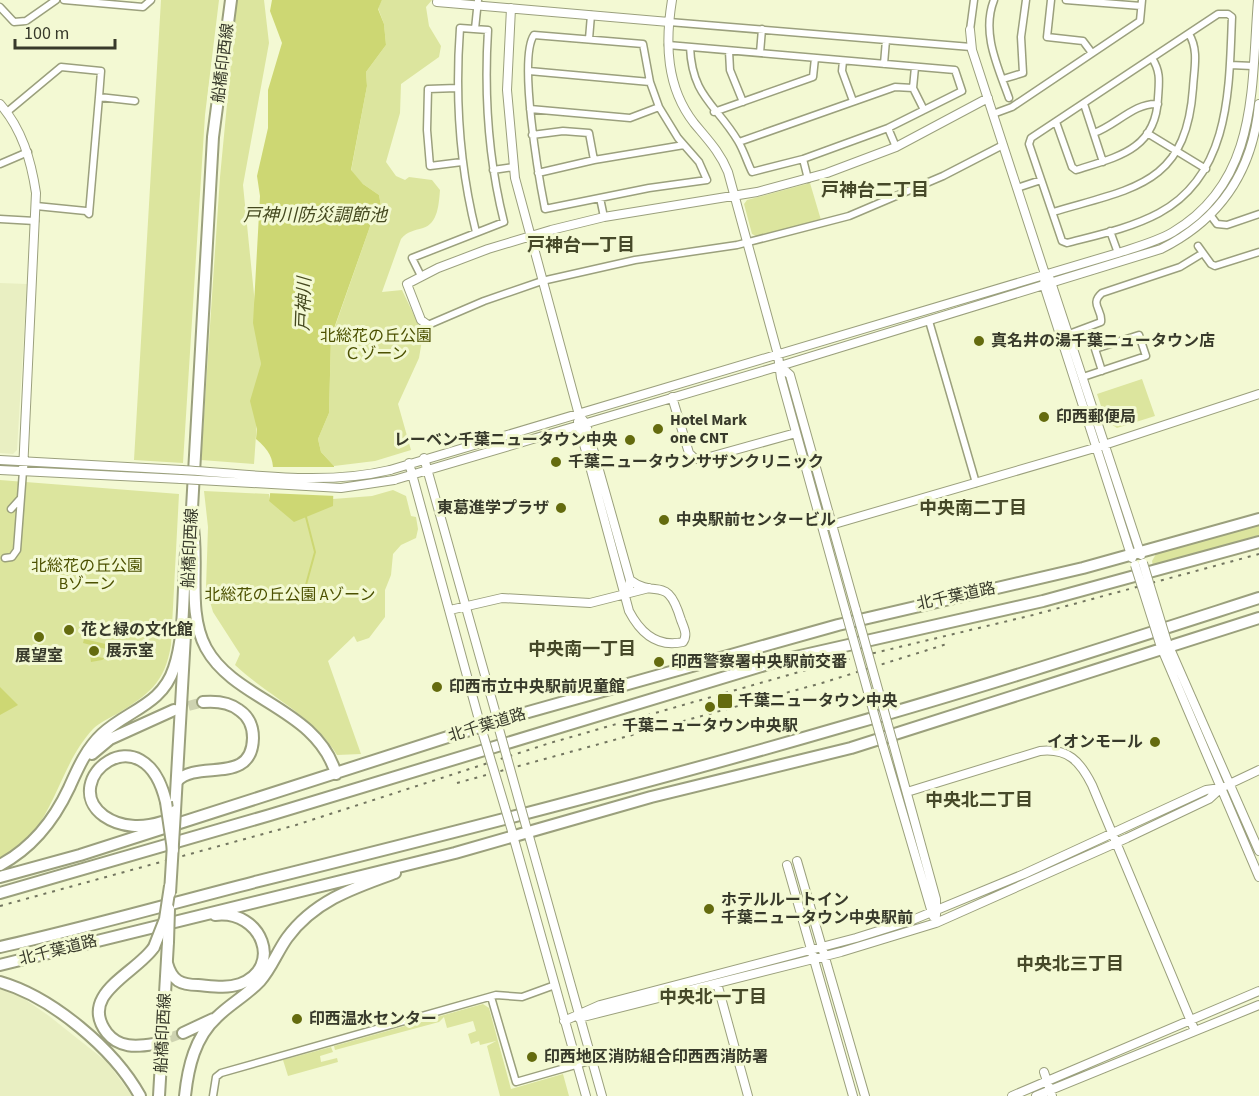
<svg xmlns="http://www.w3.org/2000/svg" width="1259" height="1096" font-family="'Source Sans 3','Noto Sans JP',sans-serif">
<rect width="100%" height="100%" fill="#f3f9d3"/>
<path fill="#e9efc2" d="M0,283L27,284L17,450L13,454L0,453Z
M0,989L20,996L49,1016L107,1062L132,1096H0Z"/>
<path fill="#dce59e" d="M161,0H219L205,115L183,463L134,460Z
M237,0H264L269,43L243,185L261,364L254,464L201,460L220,177Z
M382,0H432L426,7L429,26L441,46L439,57L401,84L400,113L386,162L396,176L405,180L409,177L432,180L440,190C439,203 438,224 423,228C413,231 408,231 401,239L382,292L402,290L423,334L419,358L398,404L411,450L375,461L334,466L321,452L318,439L329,413L331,338L373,218L381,206L379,195L363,184L351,171L367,86L366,72L386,45L384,24L378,8Z
M810,183L821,220L758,237L752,234L744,204L747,200Z
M1142,379L1155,416L1117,428L1106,421L1097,394Z
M0,480L179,494L171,645C165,683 148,695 117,714C109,718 99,723 93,729C65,759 58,800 33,833C25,843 11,851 0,858Z
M393,490L406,496L411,516L416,517L418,529L416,538L401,545L393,554L391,575L385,590V617L369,638L357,642L354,636L328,661L361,754L337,755C314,716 268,696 235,665L240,654L213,612L206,588L208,527L204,491L269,494V501L332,506L333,499L372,496Z
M1259,525V535L1153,566L1152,561L1156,554Z
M483,1004L489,1008L511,1089L563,1074L569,1096H500L487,1046L496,1041L480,1045L479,1041L471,1044L468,1034L476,1031L473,1021L447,1028L444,1017L439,1022L335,1050L334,1046Z
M331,1047L333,1052L320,1056L321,1062L337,1058L338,1062L288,1076L283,1060Z"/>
<path fill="#cdd773" d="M272,0H382L378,9L384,24L386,45L366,72L367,86L351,170L363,184L379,195L381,206L373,218L331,337L329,413L318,439L321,452L334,466L333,506L294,522L269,501C273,472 280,459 256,439L257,429L250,401L261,364L253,323L260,196L257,176L268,128V90L282,43L270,11Z
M84,639L123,648L102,660L91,662L90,655L103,658L106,649L83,643Z
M0,687L18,705L0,715Z"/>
<path fill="#f3f9d3" d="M270,467H337L336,496L267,493Z"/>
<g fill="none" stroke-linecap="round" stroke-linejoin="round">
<path stroke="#cdd773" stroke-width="2" d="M304,592L315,552L306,517"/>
<path stroke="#ced3b1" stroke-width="10" stroke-dasharray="10 5" stroke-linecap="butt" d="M174,710L203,702
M155,1043L183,1033"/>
<defs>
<path id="minor" d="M64,0L143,7L151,0
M994,0C981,33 998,67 1009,98
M1051,0L1047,37L1083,41L1092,53
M1066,0L1141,6
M0,7L14,22L26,21L56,0
M1218,14H1228L1232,17C1229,88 1231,174 1159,213C1131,228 1098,235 1067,243L1062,241L1029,144L1031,138Z
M669,22L971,47
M475,29L478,0
M970,30L974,0
M534,35L643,44L650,82L659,107L678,138L699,162L707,180L649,188L545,209C539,179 518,58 534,35Z
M589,39L591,15
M668,45L955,70L962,91L888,128L803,159L752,172C747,162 744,151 738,141C716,104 692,97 690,47
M729,51L730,70L743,102
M760,53L762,29
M843,61L842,71L853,101
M884,64L886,40
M1230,65L1253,66
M915,67L913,88L924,110
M529,71L650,82
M1003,79L1023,73L1021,37L1026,0
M457,88L428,89L427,130L430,166L462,162
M1084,104L1103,162
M530,109L630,118L659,107
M7,112L61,67L101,71L99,97L135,101
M714,112L813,77L815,58
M993,114L1012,107L1140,21L1142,0
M1056,122L1072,167L1076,170C1117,157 1156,150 1158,98C1159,82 1161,72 1152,58
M888,128L896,147
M1094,133C1115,126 1135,102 1158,104
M1147,133L1206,169
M532,135L563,131L589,133L594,160
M739,142L895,87L913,88
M803,159L808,179
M0,164L28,152
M493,170L514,167
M538,173L594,160L684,145
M1017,188L1041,180
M600,198L604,217
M36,206L86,211L89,214L99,97
M1053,212C1133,188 1186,186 1193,88C1194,69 1199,50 1189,34
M1211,216L1217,224L1227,225L1259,214
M0,219L35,221
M1110,231L1118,253
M1198,246L1211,264L1215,266L1259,252
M421,276L412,258L504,222C488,158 484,95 488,30L460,28C455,97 459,164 476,232
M929,321L976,483
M428,325L484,301L542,281L635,260L737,245L849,216L943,176L1003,145
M1069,334L1101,322C1103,310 1089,304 1102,293L1180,267L1203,253
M1083,377L1146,356L1139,335L1095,349L1102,371
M11,509L20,499
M5,558L12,557L17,550L23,471
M491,997L516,1082L593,1060
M213,1096L216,1077L221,1073L496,995L522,997L555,985"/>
<path id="tertiary" d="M672,0C665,43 666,87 694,123C708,140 720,152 728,172L778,355L781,378L846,613
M437,2L669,22
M511,8L507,90L515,178L579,415L586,424L630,580L629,588L623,595
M970,30L972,50L1045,274L1044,285L1132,558
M0,104C22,129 31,160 36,193L23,471
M1050,279L1141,555
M428,325L421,320L407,284L438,268L488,249L551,230L604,217L757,192L827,173L896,147L988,98
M780,366L790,375L856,610
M672,397L689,453L695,459L706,458L796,433
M578,422L629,611C640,632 657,648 683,642C688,635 684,628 681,620C667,573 657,600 630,580
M424,458L499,725
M0,460L182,470
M409,463L482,731
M0,470L181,479
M390,470L1118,253C1136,247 1156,242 1173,232C1259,181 1251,87 1258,0
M394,480L780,366L1161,249C1221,219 1253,171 1259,104
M824,527L1098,447L1259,394
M450,610L502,598L590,603L649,588
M1168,644L1259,851
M1161,647L1259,877
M893,743L936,899V915
M883,746L933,916
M907,792L1040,751C1068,748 1080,761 1092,785L1195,1031
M527,829L602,1096
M512,832L586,1096
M797,861L865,1096
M787,865L853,1096
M717,983L748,1096
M579,1018L841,952L936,923L1127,838L1209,799L1221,788
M564,1021L600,1005L856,938L910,921L1024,874L1206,790L1221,788L1259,770
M1044,1072L1052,1096
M1012,1096L1259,991
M1036,1096L1259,1005"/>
<path id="primary" d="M191,526L213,137L231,0
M175,811L185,635
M159,1096L168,942"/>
<path id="trunk" d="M192,521C200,562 186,611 206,648C235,701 317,708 336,774
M92,754L110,739L174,710
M177,781C198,759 252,786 253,738C253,726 248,716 239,710C229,702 215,701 203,702
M162,822C143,828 121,828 104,816C56,781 144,709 166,802
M0,865C32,848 54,820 69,788C78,768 86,749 102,734C128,710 162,705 174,668C189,624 179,565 192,518
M0,877L80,855L507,718L838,625L1083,568L1259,519
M0,893L270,815L778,661L1043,601L1259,542
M0,947C85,928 169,904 255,882C452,833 649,783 845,726C984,687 1122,642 1259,598
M167,963C172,981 181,985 198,985C211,986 226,989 240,984C284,968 262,909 215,915
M0,965L455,853L651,797L851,748L1259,618
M0,982C52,997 114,1049 140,1096
M183,1033L213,1019
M154,1044C136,1047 119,1048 107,1033C77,994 137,973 154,947
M185,1096C188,1067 195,1037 217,1017C230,1004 247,995 260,981C271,969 277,952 287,938C314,901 353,888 395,873"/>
</defs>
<use href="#minor" stroke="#9ba07d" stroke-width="9"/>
<use href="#tertiary" stroke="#9ba07d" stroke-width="10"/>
<use href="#primary" stroke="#9ba07d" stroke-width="14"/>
<use href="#trunk" stroke="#9ba07d" stroke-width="14"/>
<use href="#minor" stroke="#fff" stroke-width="6"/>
<use href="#tertiary" stroke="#fff" stroke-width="8"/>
<use href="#primary" stroke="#fff" stroke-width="10"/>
<use href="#trunk" stroke="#fff" stroke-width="10"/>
<path stroke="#737660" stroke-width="2" stroke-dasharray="3 6" stroke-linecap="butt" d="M457,783L822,683L950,643
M0,906L296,825L550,743L820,666L1033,615L1259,554"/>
<defs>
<path id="tertiary-bridge" d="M182,470C250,474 323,486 390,470
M181,479L341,488L394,480
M1143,563L1167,642
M1135,565L1160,644
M856,610L893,743
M846,613L883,746
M499,729L526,826
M483,734L512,831"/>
<path id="primary-bridge" d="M170,893L175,811
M168,942L169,909"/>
<path id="trunk-bridge" d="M166,802L173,850
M154,947L165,919L170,886"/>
</defs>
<use href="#tertiary-bridge" stroke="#9ba07d" stroke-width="10" stroke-linecap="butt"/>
<use href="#primary-bridge" stroke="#9ba07d" stroke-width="14" stroke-linecap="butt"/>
<use href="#trunk-bridge" stroke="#9ba07d" stroke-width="14" stroke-linecap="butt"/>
<use href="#tertiary-bridge" stroke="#fff" stroke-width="8"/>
<use href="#primary-bridge" stroke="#fff" stroke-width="10"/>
<use href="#trunk-bridge" stroke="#fff" stroke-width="10"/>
</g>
<g fill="#646b0e" stroke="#f3f9d3" stroke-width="2">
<circle cx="979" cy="341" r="6"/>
<circle cx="1044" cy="417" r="6"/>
<circle cx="658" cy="429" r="6"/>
<circle cx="630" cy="440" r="6"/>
<circle cx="556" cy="462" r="6"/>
<circle cx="561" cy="508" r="6"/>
<circle cx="664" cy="520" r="6"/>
<circle cx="69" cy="630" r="6"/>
<circle cx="39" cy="637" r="6"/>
<circle cx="94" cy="651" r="6"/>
<circle cx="659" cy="662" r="6"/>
<circle cx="437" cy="687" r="6"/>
<rect x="717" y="693" width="16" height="16" rx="3"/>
<circle cx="710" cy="707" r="6"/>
<circle cx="1155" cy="742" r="6"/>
<circle cx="709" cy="909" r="6"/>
<circle cx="297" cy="1019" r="6"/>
<circle cx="532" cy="1057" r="6"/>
</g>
<g text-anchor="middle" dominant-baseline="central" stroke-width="6" stroke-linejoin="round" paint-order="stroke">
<g font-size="16" fill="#383a2b" stroke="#f3f9d3">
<text transform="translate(223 63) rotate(-83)">船橋印西線</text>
<text transform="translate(190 548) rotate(-87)">船橋印西線</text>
<text transform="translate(956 596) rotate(-12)">北千葉道路</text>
<text transform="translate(487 725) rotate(-17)">北千葉道路</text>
<text transform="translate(58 950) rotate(-14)">北千葉道路</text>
<text transform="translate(163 1033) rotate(-87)">船橋印西線</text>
</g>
<g font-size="16" fill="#4c5101" stroke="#f3f9d3">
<text x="376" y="336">北総花の丘公園<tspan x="376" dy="18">Ｃゾーン</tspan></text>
<text x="87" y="566">北総花の丘公園<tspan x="87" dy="18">Bゾーン</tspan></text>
<text x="290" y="595">北総花の丘公園 Aゾーン</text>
</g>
<g font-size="16" font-weight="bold" fill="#383a2b" stroke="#f3f9d3" text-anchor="start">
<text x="991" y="341">真名井の湯千葉ニュータウン店</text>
<text x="1056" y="417">印西郵便局</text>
<text x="670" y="420">Hotel Mark<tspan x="670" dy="18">one CNT</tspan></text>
<text x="618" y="440" text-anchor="end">レーベン千葉ニュータウン中央</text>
<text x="568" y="462">千葉ニュータウンサザンクリニック</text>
<text x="549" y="508" text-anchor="end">東葛進学プラザ</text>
<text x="676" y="520">中央駅前センタービル</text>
<text x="81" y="630">花と緑の文化館</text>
<text x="106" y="651">展示室</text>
<text x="39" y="656" text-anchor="middle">展望室</text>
<text x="671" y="662">印西警察署中央駅前交番</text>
<text x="449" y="687">印西市立中央駅前児童館</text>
<text x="738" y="701">千葉ニュータウン中央</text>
<text x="710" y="726" text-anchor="middle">千葉ニュータウン中央駅</text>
<text x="1143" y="742" text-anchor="end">イオンモール</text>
<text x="721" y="900">ホテルルートイン<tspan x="721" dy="18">千葉ニュータウン中央駅前</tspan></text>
<text x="309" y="1019">印西温水センター</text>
<text x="544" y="1057">印西地区消防組合印西西消防署</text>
</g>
<g font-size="18" font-weight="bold" fill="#464929" stroke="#f3f9d3">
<text x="875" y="190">戸神台二丁目</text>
<text x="581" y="245">戸神台一丁目</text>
<text x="973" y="508">中央南二丁目</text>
<text x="582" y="649">中央南一丁目</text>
<text x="979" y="800">中央北二丁目</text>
<text x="1070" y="964">中央北三丁目</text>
<text x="713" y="997">中央北一丁目</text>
</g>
<g font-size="18" font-style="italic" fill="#45491f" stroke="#f3f9d3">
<text x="315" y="215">戸神川防災調節池</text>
<text transform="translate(304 304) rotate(-88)">戸神川</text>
</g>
</g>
<path d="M15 39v9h100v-9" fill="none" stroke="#383a2b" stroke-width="3"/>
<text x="24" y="39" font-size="18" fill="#383a2b" stroke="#f3f9d3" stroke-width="4.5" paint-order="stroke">100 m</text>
</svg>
